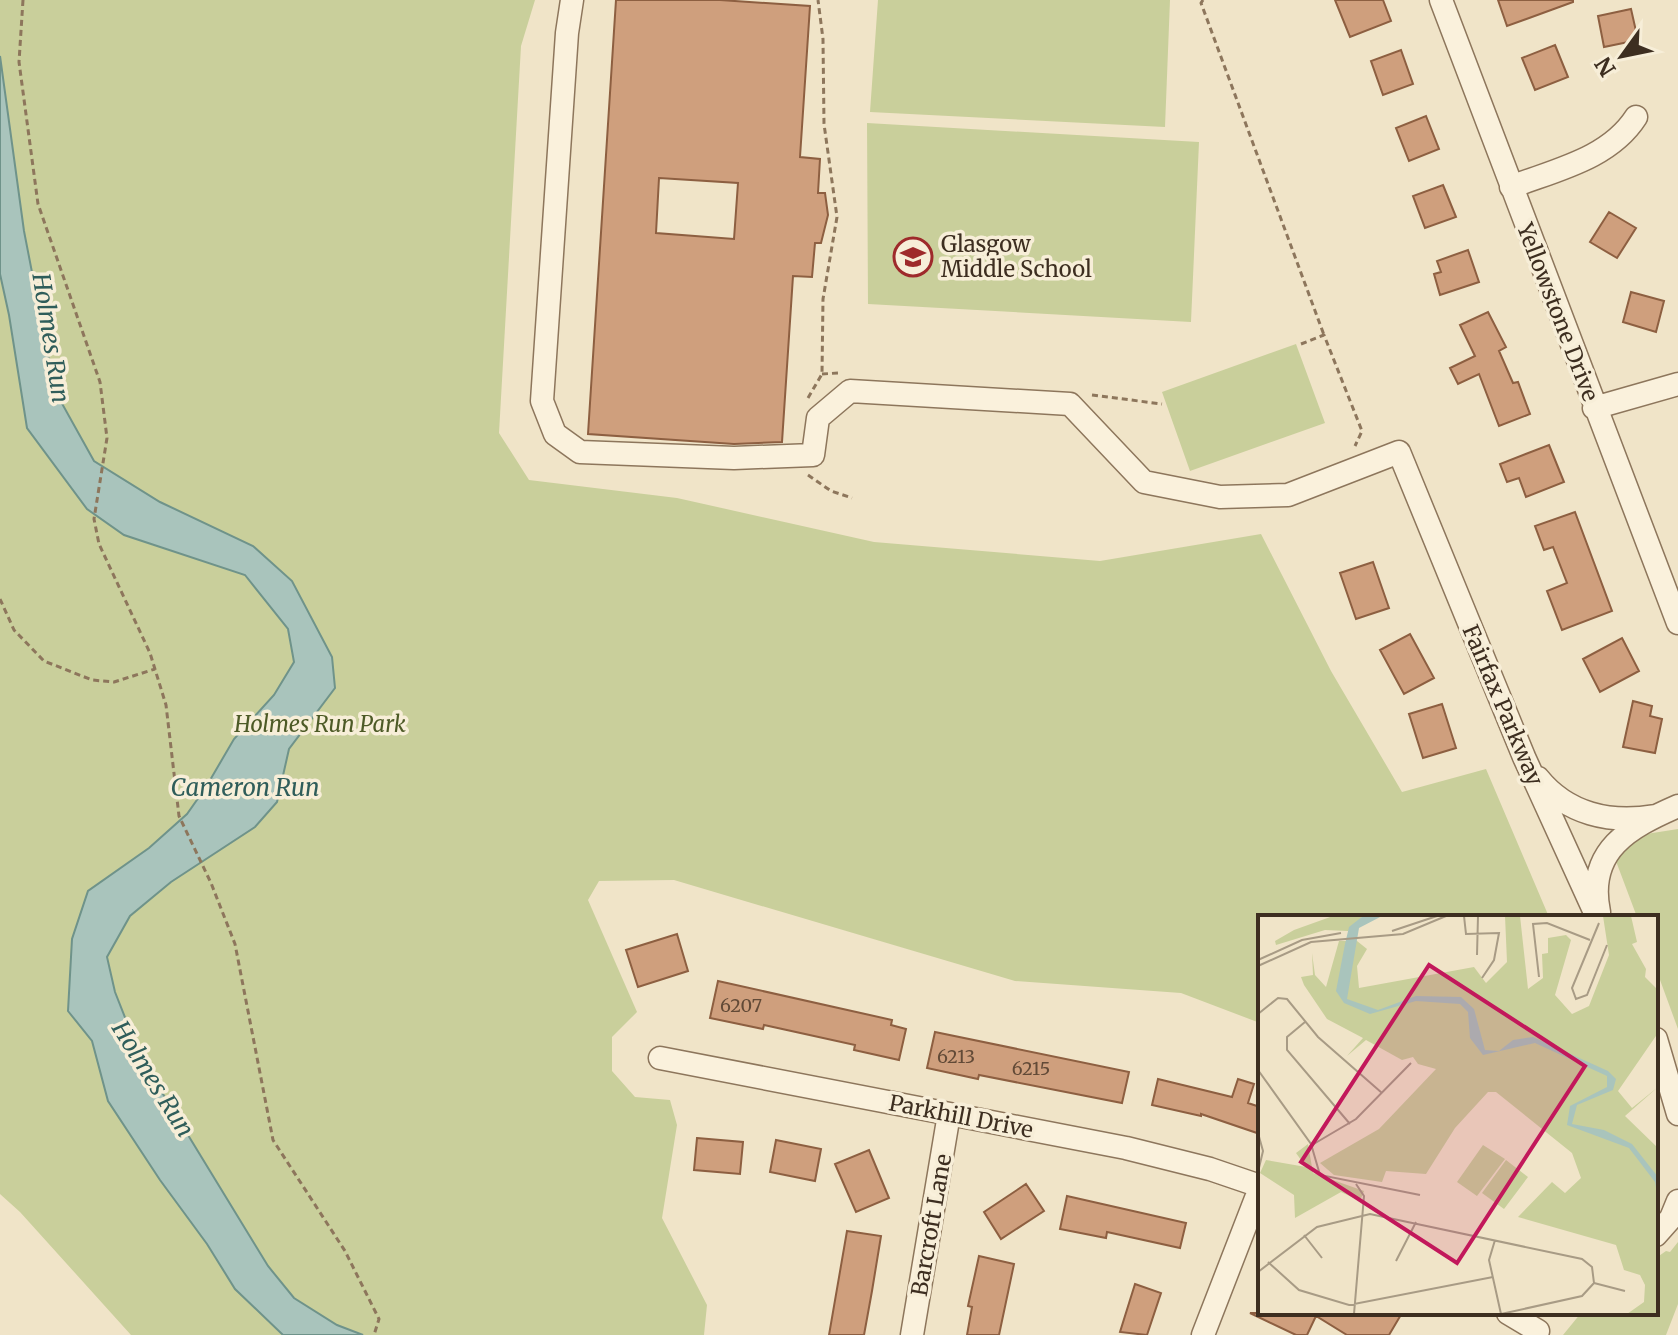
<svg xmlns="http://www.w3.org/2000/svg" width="1678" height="1335" font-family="Merriweather,serif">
<rect width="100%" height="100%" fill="#f0e4c8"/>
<path fill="#c9cf9b" d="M0,0H535L521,46L499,433L529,480L677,498L874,542L1100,561L1261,534L1331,671L1402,792L1486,769L1549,917H1260V1023L1181,993L1015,981L674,880L599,881L588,900L637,1012L612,1037V1071L635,1097L670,1100L677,1125L662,1218L707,1305L704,1335H131L20,1212L0,1194Z
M878,0H1170L1165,127L870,112Z
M867,123L1199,142L1191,322L868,304Z
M1296,344L1325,423L1190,471L1162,392Z
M1678,829V1029L1656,969V917H1637L1608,840Z
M1678,1242V1304L1666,1335H1563L1581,1313H1656V1258L1666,1251L1670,1252Z"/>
<path fill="#a9c4bc" stroke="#6f938a" stroke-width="2" d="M0,56L24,231L55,391L94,461L160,502L253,546L292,581L332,657L335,688L289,749L277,802L255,827L171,882L130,916L107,957L115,992L141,1058L268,1266L294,1298L337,1325L363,1335H283L235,1289L207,1244L160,1180L108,1101L92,1041L68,1011L72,939L88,891L149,848L187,814L206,787L234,739L274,695L294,662L288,629L245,575L124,535L87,509L27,428L9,315L0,274Z"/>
<path fill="#cf9f7d" stroke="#8d5f41" stroke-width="2" fill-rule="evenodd" d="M616,0H720L810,6L800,157L820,159L818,193H825L828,215L821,243H815L812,277L793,276L782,442L734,444L588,434ZM659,178L738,183L734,239L656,233Z
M1335,0H1383L1391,21L1350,37Z
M1498,0H1573V2L1507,26Z
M1631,9L1638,40L1604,47L1598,16Z
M1555,45L1568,77L1535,90L1522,58Z
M1401,50L1413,84L1383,95L1371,61Z
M1426,116L1439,149L1409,161L1396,128Z
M1443,185L1456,217L1425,228L1413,196Z
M1609,212L1636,228L1617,258L1590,242Z
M1468,250L1479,282L1440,295L1434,274L1441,272L1437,261Z
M1631,292L1664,301L1656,332L1623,322Z
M1488,312L1506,347L1499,351L1513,383L1518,382L1530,414L1499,426L1479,374L1458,384L1450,368L1475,356L1460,325Z
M1549,445L1564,482L1526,497L1519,478L1507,482L1500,464Z
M1575,512L1612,611L1562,630L1547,591L1567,583L1553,547L1544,550L1535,526Z
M1373,562L1389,608L1356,619L1340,573Z
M1410,634L1434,678L1404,694L1380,650Z
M1622,638L1639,671L1600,692L1583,659Z
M1633,701L1652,706L1650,716L1662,719L1655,753L1623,747Z
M1442,704L1456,748L1423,758L1409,714Z
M677,934L688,971L638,987L626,950Z
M718,981L892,1020L891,1025L906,1029L899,1060L854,1050L855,1045L764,1025L763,1029L710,1018Z
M935,1032L1129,1072L1122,1103L979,1075L978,1079L927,1068Z
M1158,1079L1232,1097L1238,1079L1254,1084L1248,1103L1260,1107V1134L1201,1114V1116L1152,1105Z
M697,1138L743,1142L740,1174L694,1170Z
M776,1140L821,1149L815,1181L770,1172Z
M869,1150L889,1198L856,1212L835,1164Z
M1026,1184L1044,1211L1001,1239L984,1212Z
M1067,1196L1186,1223L1180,1248L1107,1232L1106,1238L1060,1229Z
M847,1231L881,1236L872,1291L864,1335H829Z
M979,1256L1014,1264L999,1335H967L972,1307L968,1306Z
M1135,1284L1161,1293L1147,1335L1120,1332Z
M1250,1313H1402L1389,1335H1347L1316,1316L1307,1335H1296Z"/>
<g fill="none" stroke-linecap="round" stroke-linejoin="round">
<defs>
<path id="minor" d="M572,0L567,33L542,401L555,434L580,452L734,458L813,455L818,418L850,391L1070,404L1144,482L1220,497L1288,495L1399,452L1524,757L1597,917
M1441,0L1678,623
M1511,187C1555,170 1609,159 1636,117
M1594,408L1678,384
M1538,778C1567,814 1610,824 1655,816
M1599,912C1586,850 1630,827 1678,806
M1656,1039L1678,1114
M660,1058L1126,1148L1210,1169L1260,1186
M1656,1235L1671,1218L1678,1201
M1508,1313L1538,1331
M912,1335L949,1114
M1203,1335L1260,1188"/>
</defs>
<use href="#minor" stroke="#8d765c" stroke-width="25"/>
<path stroke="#8d765c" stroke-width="3" stroke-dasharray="6 4" stroke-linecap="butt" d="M23,0L19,62L38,204L100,382L107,438L94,519L99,544L150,653L166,705L179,816L211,883L235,944L273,1140L345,1251L379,1319L374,1335
M1203,0L1201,3L1324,335
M1301,344L1324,335L1362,431L1355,446
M822,374L838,373
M1092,395L1162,404
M808,398L822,374L823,299L837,217L824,124L823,39L818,0
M808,475L831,491L852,498
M0,599L14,630L44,661L92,680L114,682L155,669"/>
<use href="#minor" stroke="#faf1dc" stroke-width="22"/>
</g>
<defs>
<symbol id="school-ring" viewBox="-11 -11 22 22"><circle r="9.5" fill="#f7eed8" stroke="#9e2a2b" stroke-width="1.5"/><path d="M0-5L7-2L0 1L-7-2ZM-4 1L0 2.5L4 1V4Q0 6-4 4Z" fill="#9e2a2b"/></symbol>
</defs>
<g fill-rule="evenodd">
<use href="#school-ring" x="891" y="235" width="44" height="44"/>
</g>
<g text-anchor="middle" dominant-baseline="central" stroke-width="7" stroke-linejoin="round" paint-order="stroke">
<g font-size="18" fill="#624a37">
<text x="741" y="1005">6207</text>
<text x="956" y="1056">6213</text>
<text x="1031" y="1068">6215</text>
</g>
<g font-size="22" fill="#3d2e20" stroke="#f7eed8" text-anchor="start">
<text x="941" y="244">Glasgow<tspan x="941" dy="25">Middle School</tspan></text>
</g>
<g font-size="22" fill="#3d2e20" stroke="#f7eed8">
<text transform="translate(1558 312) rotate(69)">Yellowstone Drive</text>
<text transform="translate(1503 705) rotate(67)">Fairfax Parkway</text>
<text transform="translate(961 1116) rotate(11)">Parkhill Drive</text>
<text transform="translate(931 1225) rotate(-80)">Barcroft Lane</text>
</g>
<g font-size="22" font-style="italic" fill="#4d5a26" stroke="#f7eed8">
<text x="320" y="724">Holmes Run Park</text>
</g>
<g font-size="24" font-style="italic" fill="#2f5d5a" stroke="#f7eed8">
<text transform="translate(51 338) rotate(81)">Holmes Run</text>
<text x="245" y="787">Cameron Run</text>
<text transform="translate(153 1079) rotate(58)">Holmes Run</text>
</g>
</g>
<g transform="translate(1258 915)">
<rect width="400" height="400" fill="#f0e4c8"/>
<path d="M75,1H105L90,16L67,15L18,30L17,26L36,15ZM247,1H262L270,74L285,63L284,39L290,38V23L308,20L313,25L297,80L314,99L331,91L351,40L345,1H373L379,27L374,29L388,54L387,62L400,75V118L360,176L374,193L400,172L367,201L400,233V399H369L386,387L387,370L382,360L366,355L358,330L260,302L294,267L307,278L323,263L314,238L238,177H230L197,213L168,259L128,256L124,267L76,260L62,248L121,214L178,154L160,149L155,142L144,145L108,125L89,141L105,123L69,104L46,70L43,62L55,60L54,38L57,60L68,72L81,26H99L109,34L99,51L101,73L216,52L228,68L249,47ZM50,229L55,258L106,276L102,286L83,277L37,303L36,280L2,258L8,245L48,252L38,238ZM225,230L247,244L219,281L199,267ZM248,245L270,262L246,294L224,278Z" fill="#c9cf9b"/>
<path d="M105,1H124L101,13L89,84L120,95L158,81L203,82L216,94L227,135L241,136L255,125L275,122L350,156L358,164L355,175L319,190L314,209L346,215L374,229L400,262V283L397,267L371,233L309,210L312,191L349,172V161L277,128L225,140L212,123L210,97L202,89L158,86L112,99L86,88L78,76L87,29L91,12Z" fill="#a9c4bc"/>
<path fill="none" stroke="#a89b85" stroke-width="2" d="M206,1L208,19L241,18L236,45L224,63M341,8L314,73L318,84L329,80L349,30M134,16L179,1M219,40L220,1M0,45L44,25L83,18M0,51L53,27L145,19L188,1M281,62L275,9L289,8L332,25M0,99L20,83L29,84L60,122L124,178M47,107L29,122V135L92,209M0,155L53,229L62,260L162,280M0,218L5,236L0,257M54,230L98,204L153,148M46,320L64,343M237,325L231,345L243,399L324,381L336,368M138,346L158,307M10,347L41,375L91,390L235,362M0,357L59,312L112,299L324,344L334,352L336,368M336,368L367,376M96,399L106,281L98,269"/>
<path fill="#c2185b" fill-opacity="0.15" stroke="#c2185b" stroke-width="4" d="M171,50L327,151L199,348L43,247Z"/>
<rect width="400" height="400" fill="none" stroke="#3d2e20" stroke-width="4"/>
</g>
<g transform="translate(1622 56) rotate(237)" stroke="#f7eed8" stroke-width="6" paint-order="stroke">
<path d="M0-6L14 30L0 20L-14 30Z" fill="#3d2e20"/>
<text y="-12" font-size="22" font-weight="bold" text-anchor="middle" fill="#3d2e20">N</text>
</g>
</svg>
